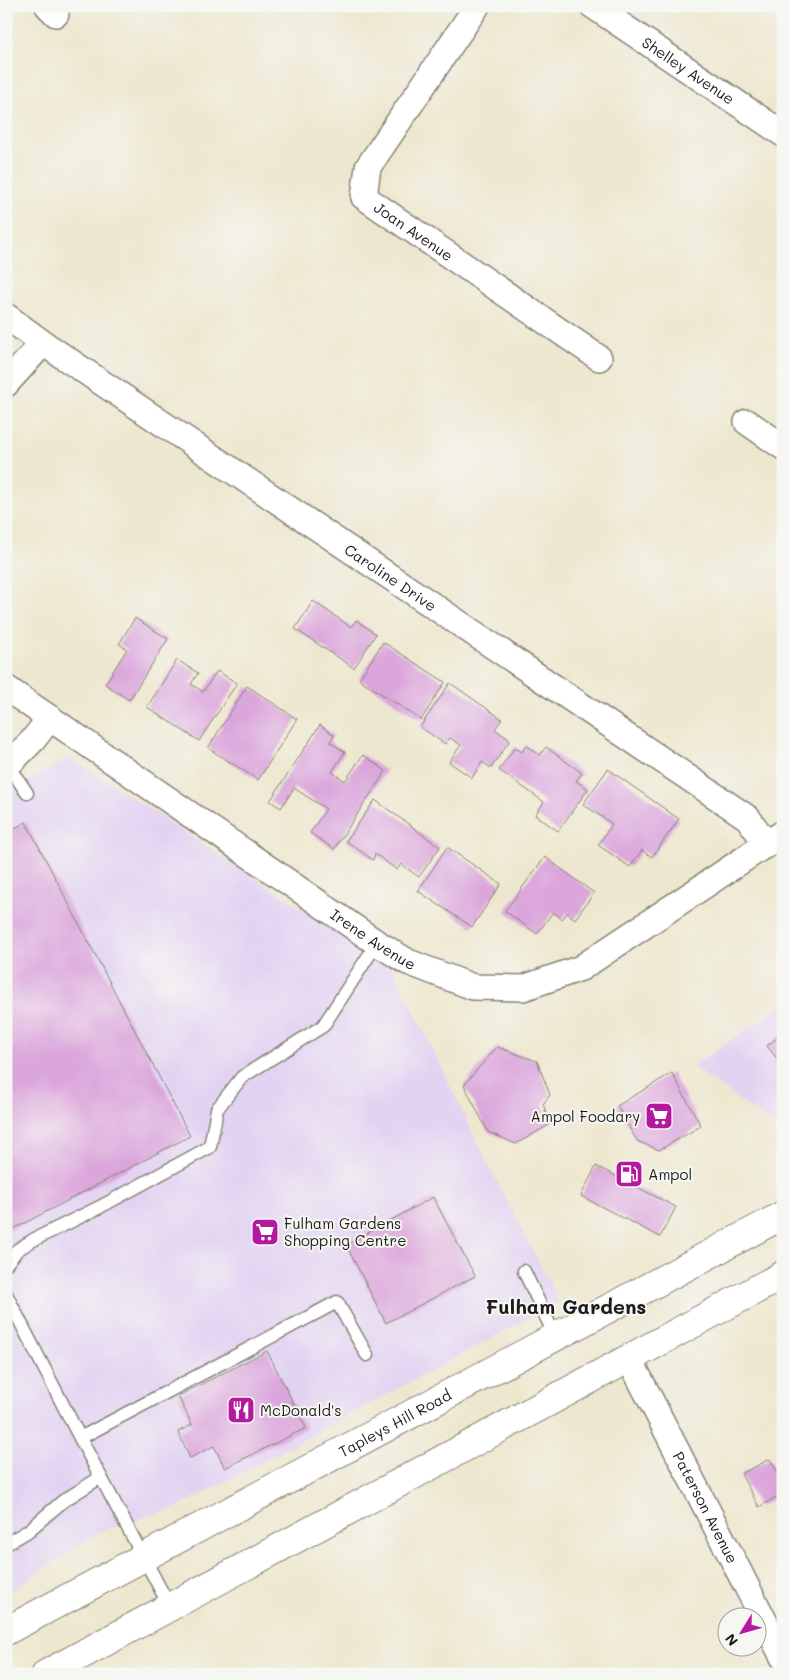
<svg xmlns="http://www.w3.org/2000/svg" width="789" height="1680" font-family="Mali,sans-serif">
<rect width="100%" height="100%" fill="#f6f6f2"/>
<filter id="ink" filterUnits="userSpaceOnUse"><feTurbulence type="fractalNoise" baseFrequency=".02" numOctaves="2"/><feDisplacementMap in="SourceGraphic" scale="10" xChannelSelector="R" yChannelSelector="G"/><feConvolveMatrix kernelMatrix="1 2 1 2 8 2 1 2 1" color-interpolation-filters="sRGB"/></filter>
<filter id="wash" filterUnits="userSpaceOnUse"><feTurbulence type="fractalNoise" baseFrequency=".0096" numOctaves="4" result="noise"/><feDisplacementMap in="SourceGraphic" scale="20" xChannelSelector="R" yChannelSelector="G"/><feGaussianBlur stdDeviation="1.12" result="paint"/><feColorMatrix in="noise" values="0 0 0 0 0 0 0 0 0 0 0 0 0 0 0 0 0 1.4 0 .05"/><feComposite in="paint" operator="in"/></filter>
<g filter="url(#wash)">
<rect width="100%" height="100%" fill="#eee7cf"/>
<path fill="#e3d3f2" d="M71,758L393,968L487,1162L559,1302L178,1507L101,1531L6,1594V793Z
M783,1004V1131L692,1067Z"/>
<g id="blocks">
<path fill="#dba6dc" d="M313,601L351,627L356,620L376,634L354,668L295,629Z
M135,618L168,639L129,700L105,684L127,649L119,644Z
M383,642L445,682L421,720L359,679Z
M177,660L198,673L191,684L203,692L217,671L237,683L199,741L147,707Z
M450,683L502,719L495,729L510,740L491,768L482,762L472,778L449,762L461,745L450,738L445,744L420,727Z
M247,686L297,719L258,780L208,748Z
M320,725L334,735L330,742L345,752L332,772L345,781L363,755L386,771L334,849L310,833L326,809L294,788L281,808L270,801Z
M526,745L540,755L546,747L582,773L576,781L588,789L558,831L535,815L544,802L499,770L515,747L522,752Z
M608,769L679,819L652,857L642,850L630,867L598,845L612,824L583,804Z
M375,800L440,847L419,877L401,864L397,870L375,854L373,860L346,841Z
M26,822L190,1136L6,1233V833Z
M447,847L501,884L472,927L418,891Z
M545,857L594,893L575,919L567,913L562,919L553,912L537,934L505,911Z
M783,1033V1064L778,1060L767,1046Z
M497,1047L537,1061L550,1095L543,1104L550,1124L516,1144L488,1132L464,1085Z
M672,1073L701,1126L659,1150L637,1141L617,1106Z
M596,1166L676,1207L660,1237L581,1196Z
M433,1197L475,1276L386,1323L346,1245Z
M267,1351L306,1428L225,1468L214,1446L190,1458L178,1432L192,1425L178,1396Z
M770,1459L783,1482V1493L759,1507L741,1474Z"/>
</g>
</g>
<g filter="url(#ink)">
<use href="#blocks" fill-opacity="0" stroke="#858276" stroke-width="1"/>
<g fill="none" stroke-linecap="round" stroke-linejoin="round">
<defs>
<path id="service" d="M9,766L27,793
M6,1264L17,1250L33,1240L100,1207L210,1147L217,1109L242,1077L323,1026L377,943
M524,1271L555,1336
M6,1294L80,1438L170,1607
M80,1438L337,1302L367,1355
M6,1544L28,1531L63,1501L101,1477"/>
<g id="minor">
<path d="M48,6L56,14"/>
<path id="s1" d="M477,6L368,167L364,197L599,358"/>
<path id="s2" d="M593,6L783,134"/>
<path id="s3" d="M6,316L43,343L748,818L767,845"/>
<path d="M6,384L43,343"/>
<path d="M747,422L783,447"/>
<path id="s4" d="M6,688L377,943L408,962L473,987L523,988L581,968L783,833"/>
<path d="M6,767L33,740L50,718"/>
<path id="s5" d="M629,1358L783,1657"/>
</g>
<g id="primary">
<path id="s6" d="M6,1631L783,1215"/>
<path d="M46,1674L783,1275"/>
</g>
</defs>
<use href="#service" stroke="#858276" stroke-width="15"/>
<use href="#minor" stroke="#858276" stroke-width="28"/>
<use href="#primary" stroke="#858276" stroke-width="30"/>
<use href="#service" stroke="#fff" stroke-width="12"/>
<use href="#minor" stroke="#fff" stroke-width="25"/>
<use href="#primary" stroke="#fff" stroke-width="28"/>
</g>
</g>
<defs>
<symbol id="supermarket-square" viewBox="-11 -11 22 22"><rect x="-9" y="-9" width="18" height="18" rx="4" fill="#b5179e" stroke="#f6f6f2"/><path d="M-6-5.5h2.5l.6 2H6L4.5 2H-2.5L-4.4-4H-6ZM-1.5 3.2a1.3 1.3 0 1 0 .1 0ZM3 3.2a1.3 1.3 0 1 0 .1 0Z" fill="#fff"/></symbol>
<symbol id="fuel-square" viewBox="-11 -11 22 22"><rect x="-9" y="-9" width="18" height="18" rx="4" fill="#b5179e" stroke="#f6f6f2"/><path d="M-5.5-6h7V0h2V4h1.3V-2.5L3-4.5l.8-.8L6-3V5H2.5V1h-1V6h-7ZM-4.2-4.7v3.2H.2V-4.7Z" fill="#fff"/></symbol>
<symbol id="restaurant-square" viewBox="-11 -11 22 22"><rect x="-9" y="-9" width="18" height="18" rx="4" fill="#b5179e" stroke="#f6f6f2"/><path d="M-5-6h1v4h1v-4h1v4h1v-4h1v5L-1.5 .5V6h-2V.5L-5-1ZM5-6V6H3V1.5H1.5Q1.5-4 5-6Z" fill="#fff"/></symbol>
</defs>
<g fill-rule="evenodd">
<use href="#supermarket-square" x="643" y="1100" width="32" height="32"/>
<use href="#fuel-square" x="613" y="1158" width="32" height="32"/>
<use href="#supermarket-square" x="249" y="1216" width="32" height="32"/>
<use href="#restaurant-square" x="225" y="1394" width="32" height="32"/>
</g>
<g text-anchor="middle" dominant-baseline="central" stroke-width="4" stroke-linejoin="round" paint-order="stroke">
<g font-size="15" fill="#1c1c1c" stroke="#f6f6f2">
<text stroke="none"><textPath href="#s2" startOffset="115">Shelley Avenue</textPath></text>
<text stroke="none"><textPath href="#s1" startOffset="285">Joan Avenue</textPath></text>
<text stroke="none"><textPath href="#s3" startOffset="465">Caroline Drive</textPath></text>
<text stroke="none"><textPath href="#s4" startOffset="445">Irene Avenue</textPath></text>
<text stroke="none"><textPath href="#s6" startOffset="441">Tapleys Hill Road</textPath></text>
<text stroke="none"><textPath href="#s5" startOffset="168">Paterson Avenue</textPath></text>
</g>
<g font-size="15" fill="#1c1c1c" stroke="#f6f6f2" text-anchor="start">
<text x="640" y="1116" text-anchor="end">Ampol Foodary</text>
<text x="648" y="1174">Ampol</text>
<text x="284" y="1223">Fulham Gardens<tspan x="284" dy="17">Shopping Centre</tspan></text>
<text x="260" y="1410">McDonald's</text>
</g>
<g font-size="20" font-weight="bold" fill="#1c1c1c" stroke="#f6f6f2">
<text x="566" y="1306">Fulham Gardens</text>
</g>
</g>
<rect width="789" height="1680" fill="none" stroke="#f6f6f2" stroke-width="25"/>
<g transform="translate(742 1632) rotate(233)"><circle r="24" fill="#f6f6f2" stroke="#9f9f9c"/>
<path d="M0-4L9 19L0 12L-9 19Z" fill="#b5179e"/>
<text y="-8" font-size="14" font-weight="bold" text-anchor="middle" fill="#1c1c1c">N</text>
</g>
</svg>
